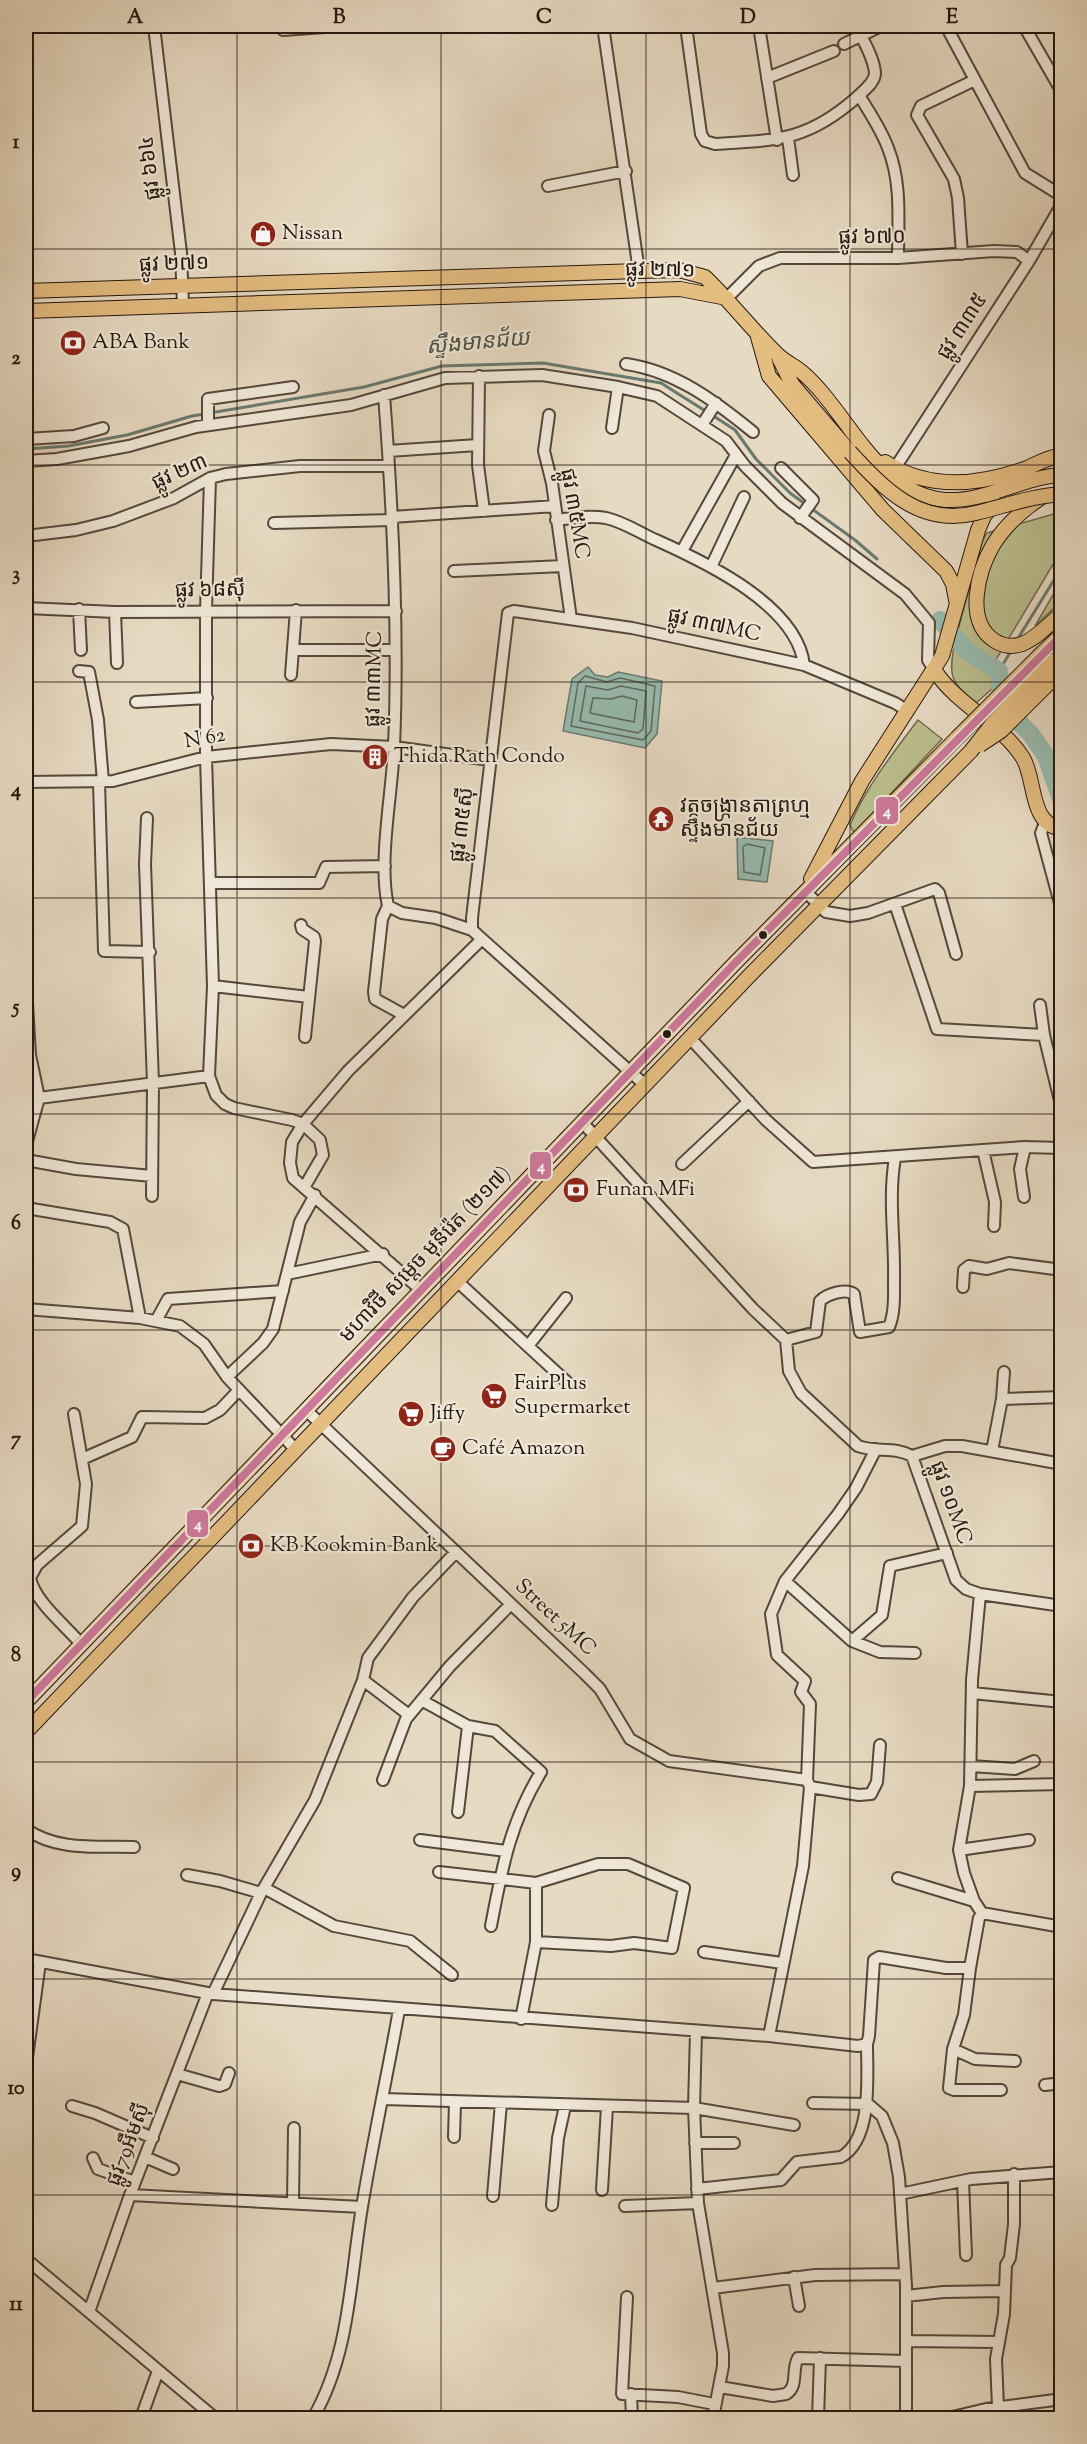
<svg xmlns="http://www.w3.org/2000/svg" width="1087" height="2444" font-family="'Sorts Mill Goudy','Noto Sans Khmer',serif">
<rect width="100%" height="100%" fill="#e7dac2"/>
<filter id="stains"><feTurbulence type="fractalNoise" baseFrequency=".00333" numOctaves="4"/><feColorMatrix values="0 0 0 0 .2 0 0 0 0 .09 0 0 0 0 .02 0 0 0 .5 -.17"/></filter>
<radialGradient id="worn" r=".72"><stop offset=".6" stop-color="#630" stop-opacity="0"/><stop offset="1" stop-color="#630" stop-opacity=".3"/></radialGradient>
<path fill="#bbbe8f" stroke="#706a4e" stroke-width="1.5" d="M1061,512V551L994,663L969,646L957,634L981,544L987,533Z
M1061,581V601L1035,626Z
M954,647L964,658L992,676L994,687L976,703C952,682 948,679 954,647Z
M918,720L942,739L854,833L850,825C866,787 893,753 918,720Z"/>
<path fill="#97bbaf" stroke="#69796f" stroke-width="1.5" d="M588,667L595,675L608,677L618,672L662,681L657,734L645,748L563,731L572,679Z
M737,837L773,841L767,882L738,879Z"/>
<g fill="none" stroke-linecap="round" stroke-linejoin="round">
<path stroke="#5e685e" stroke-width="1.5" d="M585,676L607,682L620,678L655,686L651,731L643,740L571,726L578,683Z
M586,686L608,690L621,686L646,691L643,729L638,733L580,721Z
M622,696L637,700L634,722L590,713L593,698L611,699Z
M747,844L765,848L760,875L744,872L743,847Z"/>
<path stroke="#69796f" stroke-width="3" d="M712,415L735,430L756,459L790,493L855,540L877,559
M26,449L68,446L127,435L192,416L364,387L442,366L543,363L661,383L707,412
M1017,640L1062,567
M999,671L1011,651"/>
<path stroke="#97bbaf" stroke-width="18" d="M940,620L968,652L999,671L1002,706L1030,733L1046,756L1062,802"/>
<defs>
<path id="minor" d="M154,26L181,253L183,306
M603,26L639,271
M686,26L701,134L705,141L715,144C777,140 807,141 856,98C863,91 875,83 875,73C874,57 862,39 856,26
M759,26L777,140
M946,26L1025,173L1062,196
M1024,26L1062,92
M283,30L339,26
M844,44L881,26
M767,78L834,51
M859,95C869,112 881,129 888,148C902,183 898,221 898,258
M788,138L793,175
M548,186L626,171
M962,254L958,198L954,179L917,115L921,106L975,80
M727,298L759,266L780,258H898L994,251L1017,252L1029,261
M626,364C675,371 715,401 753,432
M479,376L478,465L484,511
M384,395C393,512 399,630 394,747C392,795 378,861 388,906L382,919L374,992L375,999L404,1015
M549,415L544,451L552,483L571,619
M208,425V399L293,387
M702,425L716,403
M612,428L618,387
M26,439L74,436L103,428
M388,451L478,445
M26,461L57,459L129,446L196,427L351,405L445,378L542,375L618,387L657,396L726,441L745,466L782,503L905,594L929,623L928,660L935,671
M781,468L813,500L800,518
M895,468L1029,261L1062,204
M210,478L206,611V757L213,986L209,1076L216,1095L225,1104L234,1108L292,1120L303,1124L320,1140L323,1155L305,1186
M392,517L555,506
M556,520C572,518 590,515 606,518C624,522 640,533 656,540C705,562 797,605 804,665
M274,523L393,520
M26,536L76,530L113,521L174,498L210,478L226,474L300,466H389
M682,551L736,455
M711,567L744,497
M454,571L563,566
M26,608L115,612L396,611
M79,609L81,650
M115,612L117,663
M293,650H395
M79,671L89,672L98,720L103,782
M291,675L296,610
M136,702L207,698
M26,782L113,781L206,757L331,744L394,747L490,760
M99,783L104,951L150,952
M147,818L145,864L153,1083L152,1196
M1045,823L1041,833L1062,911
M210,883H319L326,867L385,866
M805,891L826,912L850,916L868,913L935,889L939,893L956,954
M895,904L937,1029L1044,1035
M388,906L402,913L436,918L472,930L645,1085
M301,925L302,929L314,937L315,941L305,1037
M472,930V918L508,613L514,611L632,628L804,665L895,703L908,711
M26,985L30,1055L39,1098L26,1145
M213,986L309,997
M1040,1005L1044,1035L1062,1109
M690,1038L766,1120L813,1162L1025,1147L1062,1148
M39,1098L209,1076
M582,1122L753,1309L786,1340L789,1371L801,1393L858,1446C876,1453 894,1446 912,1456L956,1580L966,1589L980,1594L972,1680L970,1786L959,1850L964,1873L974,1901L982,1913L1062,1927
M983,1150L995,1202L994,1226
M26,1160L76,1169L152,1176
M682,1164L749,1101
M1024,1197L1020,1169L1025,1147
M26,1208L110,1222L123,1229L140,1318
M287,1274L383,1254
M457,1281L568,1383
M963,1287L964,1270L969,1266L987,1269L1009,1263L1062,1270
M421,1290L293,1178L290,1163L292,1142L303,1124L348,1071L482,939
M26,1309L140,1318L180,1326L204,1344L227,1377L296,1450
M156,1321L168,1299L283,1291
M786,1340L816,1332L820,1301C827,1294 846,1288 854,1294L860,1332L889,1327C895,1313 894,1295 894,1280C895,1239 888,1198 895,1158
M528,1346L566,1298
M227,1377L263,1343L273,1329L300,1222L315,1195
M1002,1399L1062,1397
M306,1410L584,1673L600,1689L630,1739L669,1761L807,1780
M74,1414L86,1484L82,1526L37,1565L30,1578C35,1602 65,1625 81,1644
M992,1451L1002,1399L1004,1372
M912,1456L945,1446H962L1062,1464
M82,1459L132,1437L142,1417L205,1418L220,1410L239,1390
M785,1581L852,1641L880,1652L915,1653
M980,1594L1062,1606
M852,1641L882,1615L890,1566L947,1553
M363,1680L409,1715
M972,1693L1062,1702
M423,1701L468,1726L495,1731L541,1772C510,1823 502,1868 491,1926
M971,1766L1015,1769L1034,1761
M383,1780L406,1719L450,1666L511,1604
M970,1786L1062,1784
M810,1787L859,1795L871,1794L877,1782L880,1745
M458,1812L468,1726
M26,1829C56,1851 97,1846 134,1847
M420,1840L506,1851
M959,1850L1029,1840
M439,1872L536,1883L598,1864H628L684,1888L672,1948L634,1943L611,1946L536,1942
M187,1875L220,1881L261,1893
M898,1878L974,1901
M266,1889L334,1926L410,1941L452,1975
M704,1952L782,1963
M26,1959L213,1994L769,2036L858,2046L867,2044L869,2036L874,1960L879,1957L946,1968H970L979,1918L982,1913
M970,1968L964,2015L953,2049L949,2088L954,2090H1001
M213,1994L261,1893L315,1800L363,1680L368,1658L413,1597L456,1552
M521,2019L536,1942V1883
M769,2036L803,1866L810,1787L807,1780L810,1704L801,1692L805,1681L777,1655L771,1614L785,1581L838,1514L856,1488L876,1449
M953,2049L975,2059L1015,2061
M26,2065L40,1962
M177,2074L219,2086L225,2084L229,2073
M1045,2085L1062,2083
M383,2099L694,2108L696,2031
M813,2103L868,2104L882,2116L893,2143L899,2177L906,2286V2418
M72,2106L95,2113L153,2138
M454,2137L455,2102
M695,2143H734
M145,2157L173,2169
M93,2158L98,2169L135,2182
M963,2181L966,2255
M697,2189L781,2180L797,2162L841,2157C873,2139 867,2076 867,2044
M602,2190L607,2107
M900,2194L971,2179L1062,2172
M130,2195L362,2207
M493,2196L501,2103
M293,2203L294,2128
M552,2205L558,2138L565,2106
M625,2206L698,2203
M26,2259L215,2418
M794,2277L799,2306
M713,2288L815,2275L905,2274
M906,2296L943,2292L1004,2291
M627,2297L622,2394L678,2397L714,2404
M89,2312L130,2195L208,1993
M907,2341L998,2342
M720,2387L773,2396L786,2394C799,2386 791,2370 798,2358L906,2361
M631,2394L632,2418
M998,2407L996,2359L1004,2314L1006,2265L1010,2258L1014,2224V2174
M141,2418L158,2371
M313,2418C350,2354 350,2279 362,2207C373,2141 387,2076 399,2010
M713,2418L723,2366V2353L698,2203L694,2108L794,2125
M818,2418L820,2358
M948,2418L986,2409L1062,2399"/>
<path id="major" d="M26,291L639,271L679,270L705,277C731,302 752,330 777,354C785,362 795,366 803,373C849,413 877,495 946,500C987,502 1021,477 1062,475
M26,311L680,289L727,298
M758,337L769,376L883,510L946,571L953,584L956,600
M779,358L792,384L850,452
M885,462C930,491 979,485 1027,468C1038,463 1049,457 1062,455
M1042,497C1022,510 1006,524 993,545C978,571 964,622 995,641C1003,646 1013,647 1022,644C1037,638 1049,624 1062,613
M1043,652L1062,634
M935,671C958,706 1002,724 1023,758C1036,779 1029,825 1062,829
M811,879L862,781L942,656L978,530L984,516L994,503
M26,1702L736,962L957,738
M26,1732L751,974L971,751"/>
</defs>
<use href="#minor" stroke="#56473b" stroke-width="14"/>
<use href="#major" stroke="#25160e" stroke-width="16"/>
<use href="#minor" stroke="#efe7d7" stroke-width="10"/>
<use href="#major" stroke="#e4bd81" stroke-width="14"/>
<defs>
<path id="major-bridge" d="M850,452C884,489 920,527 976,513C1004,506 1032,496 1062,494
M957,738L1043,652
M980,745L1001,731L1062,670
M971,751L993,723L1053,661"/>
</defs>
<use href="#major-bridge" stroke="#25160e" stroke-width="16" stroke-linecap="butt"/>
<use href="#major-bridge" stroke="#e4bd81" stroke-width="14"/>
<defs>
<path id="bus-1" d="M26,1702L736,962L1062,635"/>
</defs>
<use href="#bus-1" stroke="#efe7d7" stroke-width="12"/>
<use href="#bus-1" stroke="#cd799a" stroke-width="8"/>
</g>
<path fill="none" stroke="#25160e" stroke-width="1.5" stroke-opacity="0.55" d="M237,26V2418M441,26V2418M646,26V2418M850,26V2418M26,249H1062M26,465H1062M26,682H1062M26,898H1062M26,1114H1062M26,1330H1062M26,1546H1062M26,1762H1062M26,1979H1062M26,2195H1062"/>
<defs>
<symbol id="shop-disc" viewBox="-11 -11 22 22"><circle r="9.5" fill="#8f2418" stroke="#efe7d7"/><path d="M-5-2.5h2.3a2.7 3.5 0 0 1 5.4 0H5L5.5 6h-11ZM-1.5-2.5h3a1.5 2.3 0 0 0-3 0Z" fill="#fff"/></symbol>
<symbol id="bank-disc" viewBox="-11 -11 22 22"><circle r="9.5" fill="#8f2418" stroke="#efe7d7"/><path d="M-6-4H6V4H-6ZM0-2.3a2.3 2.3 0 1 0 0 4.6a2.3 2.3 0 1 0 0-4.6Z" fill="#fff"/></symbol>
<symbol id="building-disc" viewBox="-11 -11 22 22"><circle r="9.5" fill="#8f2418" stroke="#efe7d7"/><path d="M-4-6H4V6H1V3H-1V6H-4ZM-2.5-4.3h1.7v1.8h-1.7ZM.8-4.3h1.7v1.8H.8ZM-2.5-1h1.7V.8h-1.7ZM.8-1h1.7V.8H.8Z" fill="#fff"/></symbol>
<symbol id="temple-disc" viewBox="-11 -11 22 22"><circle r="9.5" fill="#8f2418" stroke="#efe7d7"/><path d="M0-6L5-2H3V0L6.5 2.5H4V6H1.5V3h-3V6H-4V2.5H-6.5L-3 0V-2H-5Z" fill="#fff"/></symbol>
<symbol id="supermarket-disc" viewBox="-11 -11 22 22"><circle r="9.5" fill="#8f2418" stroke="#efe7d7"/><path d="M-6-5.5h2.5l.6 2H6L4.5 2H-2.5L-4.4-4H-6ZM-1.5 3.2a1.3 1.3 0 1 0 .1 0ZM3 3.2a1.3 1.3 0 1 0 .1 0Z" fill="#fff"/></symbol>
<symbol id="cafe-disc" viewBox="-11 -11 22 22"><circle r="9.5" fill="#8f2418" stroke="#efe7d7"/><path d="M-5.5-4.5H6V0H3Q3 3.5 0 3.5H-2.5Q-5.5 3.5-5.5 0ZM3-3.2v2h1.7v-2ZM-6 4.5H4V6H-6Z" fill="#fff"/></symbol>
</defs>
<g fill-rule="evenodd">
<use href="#shop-disc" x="248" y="219" width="30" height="30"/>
<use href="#bank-disc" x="58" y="328" width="30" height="30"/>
<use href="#building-disc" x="360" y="742" width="30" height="30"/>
<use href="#temple-disc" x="646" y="804" width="30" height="30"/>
<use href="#bank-disc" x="561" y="1175" width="30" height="30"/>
<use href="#supermarket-disc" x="479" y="1381" width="30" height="30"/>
<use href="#supermarket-disc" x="396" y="1399" width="30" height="30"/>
<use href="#cafe-disc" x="428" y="1434" width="30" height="30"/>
<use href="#bank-disc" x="236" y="1531" width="30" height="30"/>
</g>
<g fill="#25160e" stroke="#efe7d7" stroke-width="2">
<circle cx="763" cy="935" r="5"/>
<circle cx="667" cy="1034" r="5"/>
</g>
<g text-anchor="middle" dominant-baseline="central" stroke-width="4.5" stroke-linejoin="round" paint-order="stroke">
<g font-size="21" fill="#25160e" stroke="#efe7d7">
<text transform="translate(151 168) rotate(-97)">ផ្លូវ ៦៦៤</text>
<text transform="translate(872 238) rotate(-1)">ផ្លូវ ៦៧០</text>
<text transform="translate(174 265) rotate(-2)">ផ្លូវ ២៧១</text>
<text transform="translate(660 271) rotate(1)">ផ្លូវ ២៧១</text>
<text transform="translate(963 327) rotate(-57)">ផ្លូវ ៣៣៥</text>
<text transform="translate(180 473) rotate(-24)">ផ្លូវ ២៣</text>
<text transform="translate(574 514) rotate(80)">ផ្លូវ ៣៥MC</text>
<text transform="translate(210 591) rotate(-1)">ផ្លូវ ៦៨ស៊ី</text>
<text transform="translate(714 626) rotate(12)">ផ្លូវ ៣៧MC</text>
<text transform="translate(375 679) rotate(-89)">ផ្លូវ ៣៣MC</text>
<text transform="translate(205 739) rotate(-10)">N 62</text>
<text transform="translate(463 825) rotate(-83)">ផ្លូវ ៣៥ស៊ី</text>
<text transform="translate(426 1255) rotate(-46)">មហាវិថី សម្តេច មុនីរ៉េត (២១៧)</text>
<text transform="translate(950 1503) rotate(70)">ផ្លូវ ១០MC</text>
<text transform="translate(555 1618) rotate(43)">Street 5MC</text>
<text transform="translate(129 2145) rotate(-69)">ផ្លូវ79អឹមស៊ី</text>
</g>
<g font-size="21" fill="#25160e" stroke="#efe7d7" text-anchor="start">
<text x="282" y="234">Nissan</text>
<text x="92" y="343">ABA Bank</text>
<text x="394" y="757">Thida Rath Condo</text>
<text x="680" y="807">វត្តចង្ក្រានតាព្រហ្ម<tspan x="680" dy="24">ស្ទឹងមានជ័យ</tspan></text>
<text x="596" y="1190">Funan MFi</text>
<text x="514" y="1384">FairPlus<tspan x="514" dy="24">Supermarket</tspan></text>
<text x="430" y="1414">Jiffy</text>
<text x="462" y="1449">Café Amazon</text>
<text x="270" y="1546">KB Kookmin Bank</text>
</g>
<g font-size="22" font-style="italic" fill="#4d5046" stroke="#efe7d7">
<text transform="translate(478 344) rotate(-5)">ស្ទឹងមានជ័យ</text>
</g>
</g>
<g stroke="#efe7d7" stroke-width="2">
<rect x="875" y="796" width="24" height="29" rx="6" fill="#cd799a"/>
<rect x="529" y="1151" width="23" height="29" rx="6" fill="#cd799a"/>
<rect x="186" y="1509" width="23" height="29" rx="6" fill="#cd799a"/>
</g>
<g font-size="16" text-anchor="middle" font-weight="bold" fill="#fff">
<text x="887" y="816">4</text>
<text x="541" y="1171">4</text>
<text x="198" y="1529">4</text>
</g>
<rect width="1087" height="2444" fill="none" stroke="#e7dac2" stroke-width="66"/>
<rect x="33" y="33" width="1021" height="2378" fill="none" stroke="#25160e" stroke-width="2"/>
<g font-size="20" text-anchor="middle" font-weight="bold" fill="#25160e">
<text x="135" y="23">A</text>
<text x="339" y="23">B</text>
<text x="544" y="23">C</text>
<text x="748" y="23">D</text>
<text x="952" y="23">E</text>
<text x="16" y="148">1</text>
<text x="16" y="364">2</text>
<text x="16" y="580">3</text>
<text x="16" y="796">4</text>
<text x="16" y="1013">5</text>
<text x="16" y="1229">6</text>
<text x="16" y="1445">7</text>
<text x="16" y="1661">8</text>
<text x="16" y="1877">9</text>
<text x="16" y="2094">10</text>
<text x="16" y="2310">11</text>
</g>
<rect width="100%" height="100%" filter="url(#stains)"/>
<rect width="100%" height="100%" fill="url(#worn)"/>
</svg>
